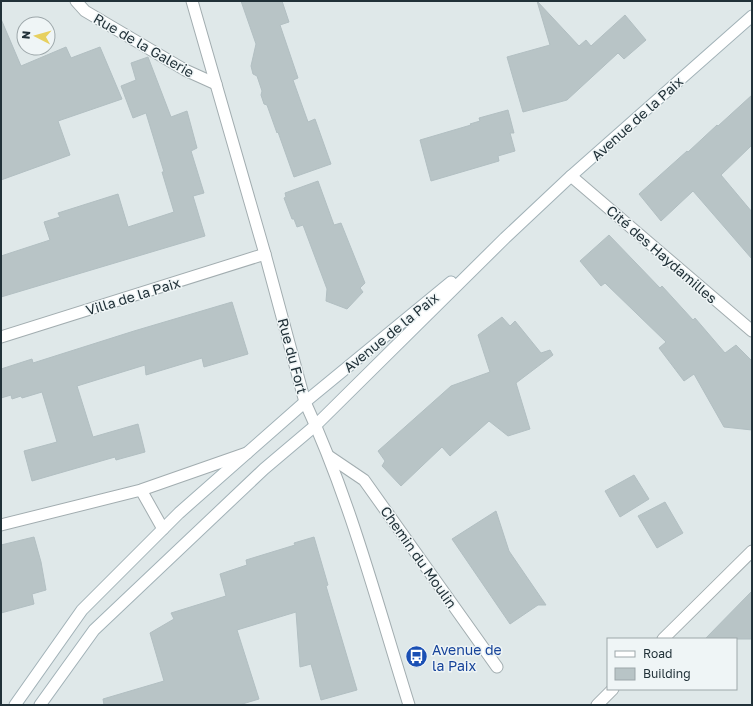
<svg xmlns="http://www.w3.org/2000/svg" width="753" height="706" font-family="'Golos Text',sans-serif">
<rect width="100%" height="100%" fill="#dfe8e9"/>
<path fill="#b8c4c6" stroke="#b2bfc2" d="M241,1H282L289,22L280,25L298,78L293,80L308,122L315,119L331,164L294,177L278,132L277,133L267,105L264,104L261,95L262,91L257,76L253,74L251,66L256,44Z
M537,1L579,46L586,40L591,46L625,15L646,40L624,59L618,53L567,100L523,112L507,57L550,45Z
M1,19L21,66L66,47L71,58L100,47L122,99L58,121L70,155L1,180Z
M148,57L171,117L187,111L197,148L191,151L204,193L193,196L205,236L1,297V256L50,240L44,222L60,217L58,213L118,194L128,227L174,212L162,172H164L146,113L133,118L121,86L136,80L131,63Z
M752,95V145L721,175L752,212V259L693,191L661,221L639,194L687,151L688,152L717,125L718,126Z
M508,110L514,133H510L515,151L498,156L499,161L431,181L420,140L471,125L470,124L480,121L479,118Z
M318,181L334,225L341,223L365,283L360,288L363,292L347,309L326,301L327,289L303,225L297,227L294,219H292L284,198L286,197L285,193Z
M609,235L660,288L662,286L693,320L695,318L725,353L736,345L752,361V430L724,427L694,374L684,381L659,348L666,342L605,283L601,286L580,261Z
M232,302L248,354L204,367L202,358L146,375L145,365L77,386L93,437L138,424L145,452L116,460L115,457L32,481L24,451L57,442L42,392L22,398L21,396L12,399L11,395L1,398V369L32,359L33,363L134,331Z
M502,317L510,326L515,321L541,353L550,350L553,355L516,383L530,429L508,436L489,421L450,456L442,447L401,486L382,466L385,461L378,451L451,386L490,372L478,335Z
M634,475L649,499L620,517L605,491Z
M665,502L683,533L657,548L638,516Z
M496,511L509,551L546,605H538L510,624L452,539Z
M34,537L41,562L46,590L32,594L34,604L1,613V545Z
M314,537L328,585L326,586L357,690L321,700L311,664L300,667L296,612L237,630L259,699L239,705H104L103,699L164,681L150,633L174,619L171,613L226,596L220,574L247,565L246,560L295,545L294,543Z
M752,591V639H705Z"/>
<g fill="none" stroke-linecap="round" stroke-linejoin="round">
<defs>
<path id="service" d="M330,457L364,480L497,667
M663,639L752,551
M597,705L613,689"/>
<path id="minor" d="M76,1L85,11L185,70L216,84
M571,176L752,331
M1,337L265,254
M305,402C350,499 377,603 409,705
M141,490L163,529
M1,525L141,490L247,453"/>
<path id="tertiary" d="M192,1L265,254L305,402"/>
<path id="secondary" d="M15,705L82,610L179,513L305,402L451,282
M40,705L94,630L264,469L316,425L505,238L571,176L752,16"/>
</defs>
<use href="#service" stroke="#a2adb0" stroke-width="13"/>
<use href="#minor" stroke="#a2adb0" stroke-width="13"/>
<use href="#tertiary" stroke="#a2adb0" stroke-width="13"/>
<use href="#secondary" stroke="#a1b1b7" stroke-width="13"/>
<use href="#service" stroke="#fff" stroke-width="11"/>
<use href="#minor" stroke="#fff" stroke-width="11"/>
<use href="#tertiary" stroke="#fff" stroke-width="11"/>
<use href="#secondary" stroke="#fff" stroke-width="11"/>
</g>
<defs>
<symbol id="bus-disc" viewBox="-11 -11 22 22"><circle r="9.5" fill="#1a4fb4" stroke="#eff5f6"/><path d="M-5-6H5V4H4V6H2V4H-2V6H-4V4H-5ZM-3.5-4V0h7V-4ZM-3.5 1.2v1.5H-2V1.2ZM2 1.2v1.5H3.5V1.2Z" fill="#fff"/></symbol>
</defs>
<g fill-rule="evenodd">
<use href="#bus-disc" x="404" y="644" width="25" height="25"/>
</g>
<g text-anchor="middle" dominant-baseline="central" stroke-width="3" stroke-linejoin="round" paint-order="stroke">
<g font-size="14" fill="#213138" stroke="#eff5f6">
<text transform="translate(144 45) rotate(30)">Rue de la Galerie</text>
<text transform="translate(637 118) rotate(-42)">Avenue de la Paix</text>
<text transform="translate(662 254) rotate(41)">Cité des Haydamilles</text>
<text transform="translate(133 296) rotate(-17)">Villa de la Paix</text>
<text transform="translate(391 332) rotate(-39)">Avenue de la Paix</text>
<text transform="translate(293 356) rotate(75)">Rue du Fort</text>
<text transform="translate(419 557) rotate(55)">Chemin du Moulin</text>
</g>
<g font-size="14" fill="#164399" stroke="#eff5f6" text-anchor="start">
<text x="432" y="649">Avenue de<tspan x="432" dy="16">la Paix</tspan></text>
</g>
</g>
<rect width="753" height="706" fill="none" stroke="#213138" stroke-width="4"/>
<rect x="607" y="638" width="130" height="52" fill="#eff5f6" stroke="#9da7aa"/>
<rect x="615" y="651" width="20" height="6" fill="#ffffff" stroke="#9da7aa"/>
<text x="643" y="658" font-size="12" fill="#213138">Road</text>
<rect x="615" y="668" width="20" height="12" fill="#b8c4c6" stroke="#9da7aa"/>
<text x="643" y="678" font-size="12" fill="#213138">Building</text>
<g transform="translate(36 36) rotate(276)"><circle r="19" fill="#eff5f6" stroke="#9da7aa"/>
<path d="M0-3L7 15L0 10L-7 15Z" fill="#e7d05f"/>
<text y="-6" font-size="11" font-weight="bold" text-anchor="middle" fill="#213138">N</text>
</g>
</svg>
